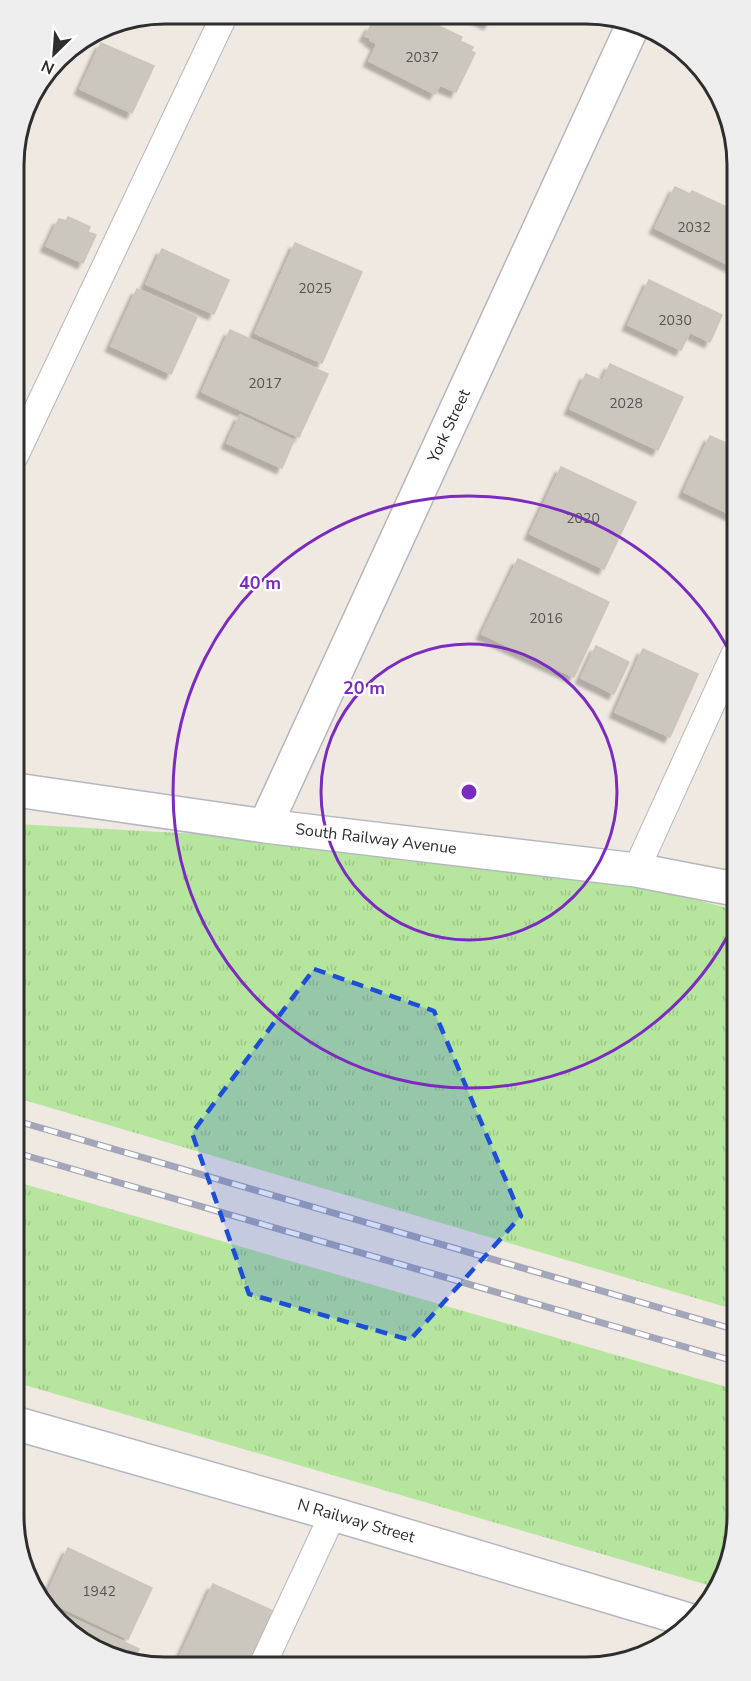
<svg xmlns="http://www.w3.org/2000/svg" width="751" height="1681" font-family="'Nunito Sans',sans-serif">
<defs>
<pattern id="grass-tufts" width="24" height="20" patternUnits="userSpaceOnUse" patternTransform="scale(1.5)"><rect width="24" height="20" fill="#b6e59e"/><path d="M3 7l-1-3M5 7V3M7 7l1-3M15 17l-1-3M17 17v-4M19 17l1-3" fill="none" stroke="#9dc588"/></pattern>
<filter id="shadow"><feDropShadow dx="-5.5" dy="5.5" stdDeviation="1.5" flood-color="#0004"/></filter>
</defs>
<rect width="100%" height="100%" fill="#efe9e1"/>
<path fill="url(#grass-tufts)" d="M16,824L253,837L612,878L735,910L736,1310L17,1098Z
M17,1182L737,1390V1527L726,1574L718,1588L18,1383Z"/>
<path fill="#cbc7bf" stroke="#cbc5ba" stroke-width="1.5" filter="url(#shadow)" d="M381,15H416L462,37L460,41L473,47L471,51L475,53L456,92L440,85L435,94L369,61L377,44L370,40L371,38L365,36L371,25L375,27Z
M471,15L493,16L489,24Z
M101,43L154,66L132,113L80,89Z
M675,187L690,194L692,191L733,210V267L655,228Z
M68,217L90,227L88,232L96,235L83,263L46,246L59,219L66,221Z
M295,243L362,272L322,363L255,333Z
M162,249L229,280L214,314L146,284Z
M649,280L722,315L710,342L690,332L681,350L628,325Z
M137,289L197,317L171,374L111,346Z
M230,330L328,374L299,437L202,392Z
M610,364L683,397L658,450L570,409L586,374L602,381Z
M240,415L294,440L282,468L227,443Z
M710,436L733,446L734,516L684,492Z
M561,467L636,502L604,569L530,534Z
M518,559L609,602L574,677L482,634Z
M596,646L629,662L614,694L581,678Z
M643,649L698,674L670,737L615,712Z
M68,1548L152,1588L128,1639L46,1600L45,1598Z
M213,1584L278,1613L254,1664H180L177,1663Z
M52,1609L139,1649L133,1663L65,1630Z"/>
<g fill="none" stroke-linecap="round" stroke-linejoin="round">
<defs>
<path id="service" d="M15,456L225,14
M636,870L734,655
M263,1664L333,1514"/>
<path id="minor" d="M16,790L265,826L636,870L735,889
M265,826L633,25
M18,1424L333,1514L692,1621"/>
</defs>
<use href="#service" stroke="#b4b7c1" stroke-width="28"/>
<use href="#minor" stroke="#b4b7c1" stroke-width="36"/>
<use href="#service" stroke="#fff" stroke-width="26"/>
<use href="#minor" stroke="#fff" stroke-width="33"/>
<defs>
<path id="rail" d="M17,1121L736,1330
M17,1153L737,1362"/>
</defs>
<use href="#rail" stroke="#a3a6b8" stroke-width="7"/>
<use href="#rail" stroke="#fff" stroke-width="4.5" stroke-dasharray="14" stroke-linecap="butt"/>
</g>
<path fill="#1d4ed8" fill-opacity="0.2" stroke="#1d4ed8" stroke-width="4.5" stroke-dasharray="12 8" stroke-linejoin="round" d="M314,969L434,1011L521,1216L410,1340L249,1294L192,1133Z"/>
<g fill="none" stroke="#7b2cbf" stroke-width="3">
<circle cx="469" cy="792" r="148"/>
<path d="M734 924A296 296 0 1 1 734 660"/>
</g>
<g text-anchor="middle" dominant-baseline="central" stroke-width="4.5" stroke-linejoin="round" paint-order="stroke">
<g font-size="14" fill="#555452">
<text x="422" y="57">2037</text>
<text x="694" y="227">2032</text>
<text x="315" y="288">2025</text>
<text x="675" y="320">2030</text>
<text x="265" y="383">2017</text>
<text x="626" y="403">2028</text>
<text x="583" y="518">2020</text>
<text x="546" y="618">2016</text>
<text x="99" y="1591">1942</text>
</g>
<g font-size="16" fill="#2e2e2e" stroke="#fff">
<text transform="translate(449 426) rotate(-65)">York Street</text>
<text transform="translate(376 839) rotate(7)">South Railway Avenue</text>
<text transform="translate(356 1521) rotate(16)">N Railway Street</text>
</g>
</g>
<path d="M0 0H751V1681H0ZM165 24H586A141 141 0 0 1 727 165V1516A141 141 0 0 1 586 1657H165A141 141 0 0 1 24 1516V165A141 141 0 0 1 165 24Z" fill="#eee" fill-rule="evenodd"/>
<path fill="none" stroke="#2e2e2e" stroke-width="3" d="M165 24H586A141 141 0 0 1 727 165V1516A141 141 0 0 1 586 1657H165A141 141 0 0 1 24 1516V165A141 141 0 0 1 165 24Z"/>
<circle cx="469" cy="792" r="9" fill="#7b2cbf" stroke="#fff" stroke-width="3"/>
<g font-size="18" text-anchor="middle" font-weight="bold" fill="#7b2cbf" stroke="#fff" stroke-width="4.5" stroke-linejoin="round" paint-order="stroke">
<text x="260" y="589">40 m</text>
<text x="364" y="694">20 m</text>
</g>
<g transform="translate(54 54) rotate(205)" stroke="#ffffff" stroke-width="4.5" paint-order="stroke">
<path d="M0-4.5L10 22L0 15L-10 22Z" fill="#2e2e2e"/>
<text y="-9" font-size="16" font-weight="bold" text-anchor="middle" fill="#2e2e2e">N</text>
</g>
</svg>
